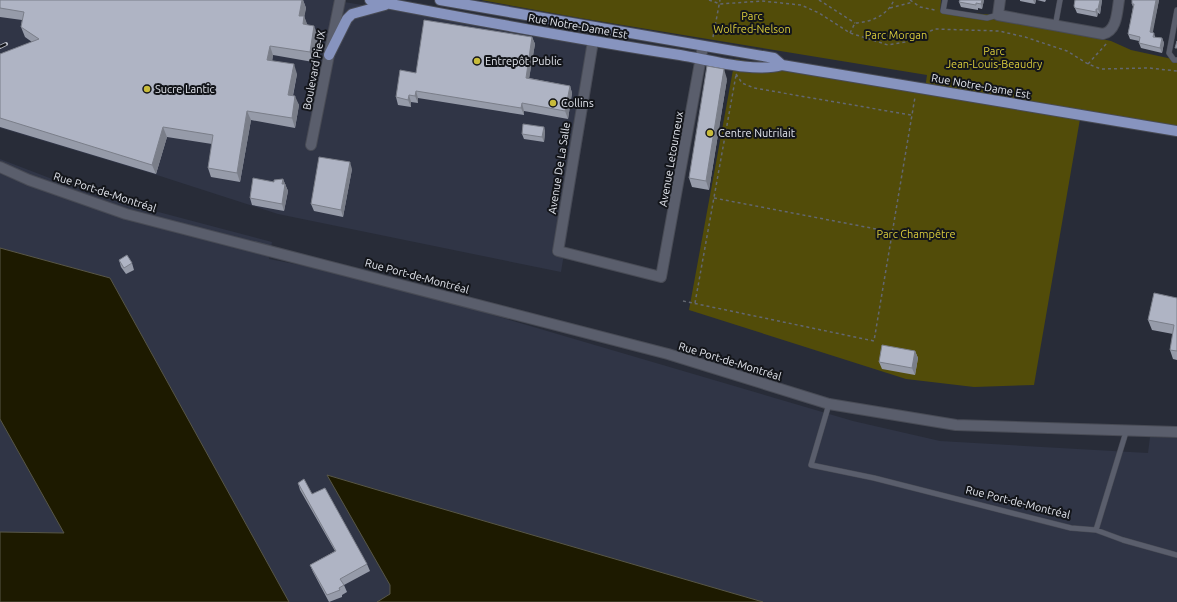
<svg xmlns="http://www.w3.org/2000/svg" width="1177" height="602" font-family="Ubuntu,sans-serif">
<rect width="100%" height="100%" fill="#282c38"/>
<path fill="#303546" d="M0,0H333L598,46L561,272L278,214L160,176L0,128Z
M0,159L94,195L272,242L269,259L399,284L398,289L417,295L435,298L853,421L940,441L1148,453L1150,437L1177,438V602H763L328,475L390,585V594L377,602H289L110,278L0,248Z
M0,419L64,533L0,532Z"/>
<path fill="#524c09" d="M481,0H941L940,11L998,15L1111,41L1131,50L1177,60V131L925,89L927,75L580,18Z
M735,59L1080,119L1034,385L974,387L906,379L689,310Z"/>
<path fill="#1d1a00" stroke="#585747" d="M0,248L110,278L289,602H0V532L64,533L0,419Z
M327,475L381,491L763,602H377L390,594V585Z"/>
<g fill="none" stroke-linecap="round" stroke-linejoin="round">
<defs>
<path id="service" d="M945,0L943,11L987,18L998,15
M1177,10L1169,53L1174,60H1177
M1055,27L1060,0
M829,404L811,465L874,478L1071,528L1096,530L1123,540L1177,555
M1096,530L1126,432"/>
<path id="minor" d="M1000,0L998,15L1103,34C1117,31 1117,12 1119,0
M593,41L558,251L661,277L703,46
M311,145L340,0
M0,167L29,180L126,214L668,354L829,404L956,425L1177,432"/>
<path id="primary" d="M370,0C474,20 577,39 680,55C710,60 754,73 782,65L1177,131
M440,0L774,58L782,65
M329,55L347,19L352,14L385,5"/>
</defs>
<use href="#service" stroke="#484b55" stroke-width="6"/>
<use href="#minor" stroke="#484b55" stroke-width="12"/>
<use href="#primary" stroke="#484b55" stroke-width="12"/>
<path stroke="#636771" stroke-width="1.5" stroke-dasharray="3 3" stroke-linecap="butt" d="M709,0L720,4L762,1L801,5L819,13L850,33L888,45L905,42L935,29L999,31L1025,37L1067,51L1088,64L1101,69L1149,68L1177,71
M819,0L855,23
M910,0L920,7L935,10
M890,8L913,2
M850,33L855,23C871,22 887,16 894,0
M713,37L720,0
M1088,64L1107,43
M736,74L742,83L754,88L911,115
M714,198L892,232
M683,301L874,341L915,97
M695,303L736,75"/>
<use href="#service" stroke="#5a5e6c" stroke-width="5"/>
<use href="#minor" stroke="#5a5e6c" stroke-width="10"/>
<use href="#primary" stroke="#8794bf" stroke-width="10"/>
<defs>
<path id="rail" d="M0,47L6,44"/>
</defs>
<use href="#rail" stroke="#b9bcc5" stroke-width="4"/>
<use href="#rail" stroke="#13151a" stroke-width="2.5" stroke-dasharray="8" stroke-linecap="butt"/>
</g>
<path fill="#969ba9" d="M0,0H303L306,8L304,16L307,25L318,36L313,62L273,55L272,61L297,74L293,96L299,105L295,128L251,120L240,182L211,177L208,168L212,144L167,137L156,174L0,127V54L32,42L25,37L21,27L22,20L0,17Z
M960,0H984L982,9L978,8V10L961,7L959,2Z
M1020,0H1036L1035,4L1020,1Z
M1037,0H1046L1045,2Z
M1075,0H1102L1100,14L1098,13L1097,17L1077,13L1074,6Z
M1132,0H1159L1152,33H1154L1155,37L1162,38L1164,43L1162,53L1141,48L1139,43V41L1130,39L1128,34L1133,7L1132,4Z
M532,37L535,44L529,78L570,86L572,93L568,119L524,111V115L418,98V103L411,102V107L398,105L396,97L416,73Z
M727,79L709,190L692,187L689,178Z
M544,127L545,132L544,142L524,139L522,134Z
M352,169L343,217L314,211L311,204Z
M283,179L288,191L284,211L252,205L250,198L274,182Z
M119,260L132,263L134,270L126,274L121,267Z
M1177,298V360L1173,359L1170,350L1173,334L1152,330L1148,320Z
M915,351L918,358L915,375L882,369L879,362Z
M298,483L312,494L367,564L370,571L344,585L347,592L342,595V597L329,602L313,572L310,565L335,551L300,490Z"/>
<path fill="#7a7e89" d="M302,0H303L306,8L303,25L299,16Z
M981,0H984L982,9L981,4Z
M1033,0H1036L1035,4Z
M1100,0H1102L1100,14L1098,9Z
M1156,0H1159L1152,37L1150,32Z
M1096,9L1098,13L1097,17L1096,12Z
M304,16L308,26L303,24Z
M314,26L318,36L313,62L310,52Z
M532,37L535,44L528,85L526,78Z
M1162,38L1164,43L1162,53L1160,48Z
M270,46L273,55L271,69L267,60Z
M294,64L297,74L291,104L288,95Z
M724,69L727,79L709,190L706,181Z
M570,86L572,93L568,119L565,111Z
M416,91L418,98V103L415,96Z
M409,95L411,102V107L408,100Z
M295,96L299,105L295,128L292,118Z
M522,103L524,111V115L521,108Z
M247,111L251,120L240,182L237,173Z
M163,127L167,137L156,174L152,165Z
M544,127L545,132L544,142L542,137Z
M350,162L352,169L343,217L341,210Z
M283,179L288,191L284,211L282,204V184Z
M915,351L918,358L915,375L912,368Z"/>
<path fill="#afb4c4" stroke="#7a7e89" d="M0,0H302L299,16H304L303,24L314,26L310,52L270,46L267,60L294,64L288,95L295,96L292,118L247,111L237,173L208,168L213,135L163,127L152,165L0,118V54L39,39L21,27L24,12L0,8Z
M960,0H982L981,4L976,3V5L959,2Z
M1075,0H1100L1098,9H1096V12L1075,8L1074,6Z
M1132,0H1156L1150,32L1154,33L1153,37L1162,38L1160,48L1139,43L1140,37L1128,34L1134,4H1132Z
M424,20L532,37L526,78L570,86L565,111L522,103L521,108L416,91L415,96L409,95L408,100L396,97L400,70L416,73Z
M1177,41V48H1175Z
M707,66L724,69L706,181L689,178Z
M523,124L544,127L542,137L522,134Z
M319,157L350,162L341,210L311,204Z
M253,178L274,182V180L283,179L282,184H285L282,204L250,198Z
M127,255L132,263L124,268L119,260Z
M1154,293L1177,298V351L1170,350L1174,325L1148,320Z
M882,345L915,351L912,368L879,362Z
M304,479L312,494L325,488L367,564L340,579L344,585L339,588L340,590L327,595L310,565L336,551L298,483Z"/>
<g fill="#c8bb3b" stroke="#13151a" stroke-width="1.5">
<circle cx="477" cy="61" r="4"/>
<circle cx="147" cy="89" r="4"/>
<circle cx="553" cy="103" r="4"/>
<circle cx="710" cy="133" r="4"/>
</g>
<g text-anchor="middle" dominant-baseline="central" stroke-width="4" stroke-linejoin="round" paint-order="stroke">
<g font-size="11" fill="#d9cb3b" stroke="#13151a">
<text x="752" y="16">Parc<tspan x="752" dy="13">Wolfred-Nelson</tspan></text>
<text x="896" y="35">Parc Morgan</text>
<text x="994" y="51">Parc<tspan x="994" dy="13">Jean-Louis-Beaudry</tspan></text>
<text x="916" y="234">Parc Champêtre</text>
</g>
<g font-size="11" fill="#e3e6ee" stroke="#13151a">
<text transform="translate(578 26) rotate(10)">Rue Notre-Dame Est</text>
<text transform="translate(314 70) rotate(-79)">Boulevard Pie-IX</text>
<text transform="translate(981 86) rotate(10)">Rue Notre-Dame Est</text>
<text transform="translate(671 159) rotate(-80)">Avenue Letourneux</text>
<text transform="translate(559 168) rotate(-81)">Avenue De La Salle</text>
<text transform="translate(105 192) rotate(18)">Rue Port-de-Montréal</text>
<text transform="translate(417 276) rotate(15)">Rue Port-de-Montréal</text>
<text transform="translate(730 361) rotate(17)">Rue Port-de-Montréal</text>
<text transform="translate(1018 502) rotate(14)">Rue Port-de-Montréal</text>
</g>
<g font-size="11" fill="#e3e6ee" stroke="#13151a" text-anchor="start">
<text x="485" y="61">Entrepôt Public</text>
<text x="155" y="89">Sucre Lantic</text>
<text x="561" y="103">Collins</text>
<text x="718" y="133">Centre Nutrilait</text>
</g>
</g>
</svg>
